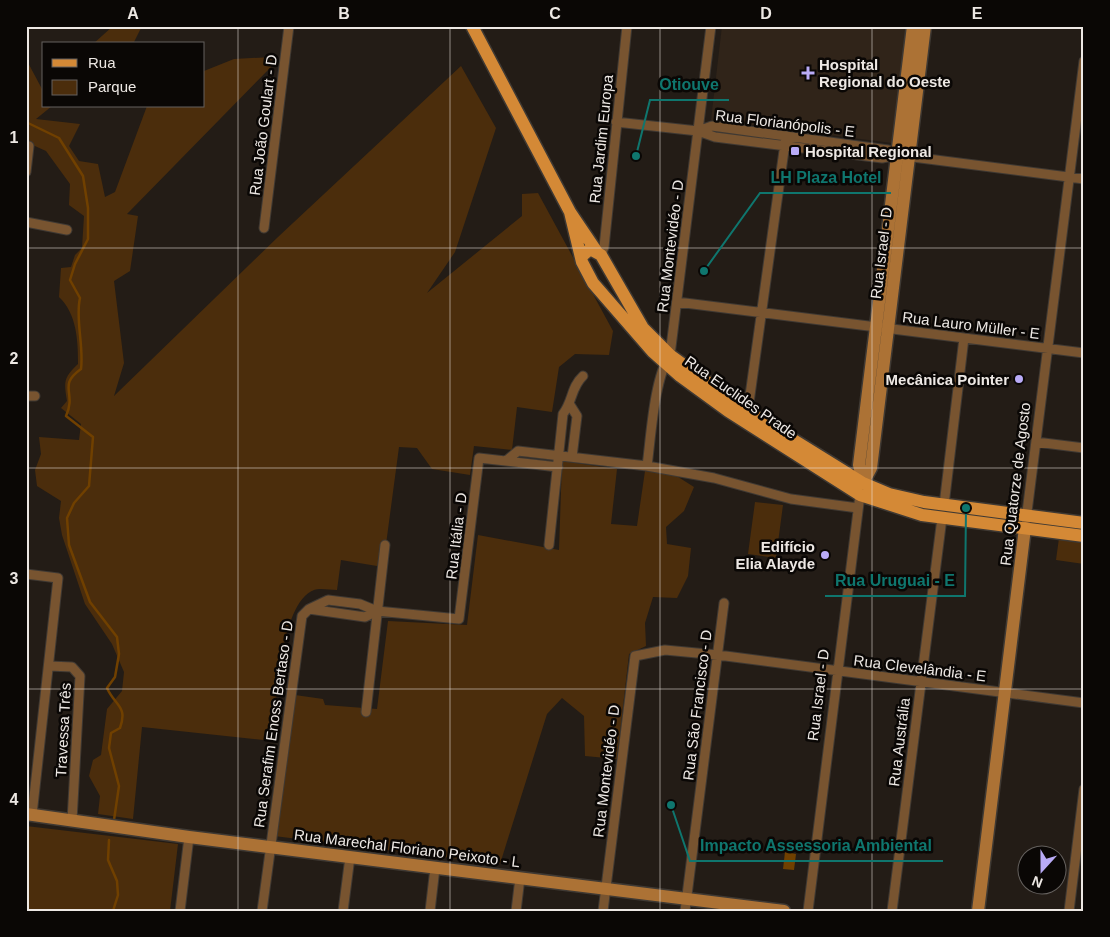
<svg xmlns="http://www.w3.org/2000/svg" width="1110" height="937" font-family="Arial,sans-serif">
<rect width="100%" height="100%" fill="#231c16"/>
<path fill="#302419" d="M722,26H906L892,143L711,120Z"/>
<path fill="#4b2d0c" d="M113,26H142L133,44H93Z
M273,57L271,67L127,214L138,216L130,271L114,281L124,363L114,396L278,237L461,66L496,128L455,252L427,293L522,216V194L538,193L613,331L609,355L575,354L559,367L552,412L517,407L512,450L474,446L470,475L432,469L417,448L399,447L383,567L341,560L337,590C330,590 320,588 314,590C279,603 276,709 273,741L142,727L133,819L98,814L100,796L89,776L93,760L101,755L107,709L122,691L124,672L112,644L85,604L62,535L59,518L61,501L37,486L35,470L41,454L39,437L79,440L81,424L61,408L67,401C64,382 63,378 78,364C78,341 77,314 59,297L61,268L71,267L75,255L82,248L84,216L69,205L70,184L46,151L26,142V59L42,89L44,88V106H52L36,119L80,124L69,146L79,161L98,164L105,197L115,192L147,106H204V71L234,59Z
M562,461L617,469L611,524L637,526L645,471L675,475L694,487L684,511L666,527L667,544L691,548L688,576L677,598L653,597L645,623L646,646L629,654L617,759L585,756L584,716L562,698L547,714L500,864L274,836L295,695L323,699L325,705L377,709L388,621L467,625L478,535L559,550Z
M755,502L783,505L776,558L748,554Z
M1059,538L1084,541V564L1056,560Z
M26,826L178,844L170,911H26Z"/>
<path fill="#704000" d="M785,852L796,854L794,870L783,869Z"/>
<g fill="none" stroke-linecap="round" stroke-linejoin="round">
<path stroke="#704000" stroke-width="2.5" d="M26,122L59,138L83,176L88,208V239L75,264L70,280L80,298C75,319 84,345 81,369C57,386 77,392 66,416L93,437L89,486L74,503L67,518L69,545L90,602L117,637L119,654L115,677L107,688C115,706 128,706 120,728L111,733L109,748L119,786L114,820
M109,840L108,860L117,881L118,895L113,911"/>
<defs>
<path id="street" d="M616,122L698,131L715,137L882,158L897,155L1084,179
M698,131L712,126L888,150L897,155
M26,172L29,146
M26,222L67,230
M264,228L289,26
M601,255L604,247L627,26
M677,302L1084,353
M26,396H35
M570,405L577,416L572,457
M747,417L786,136
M1036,442L1084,448
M506,461L518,451L647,466L714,478L791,499L858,508
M647,466C651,437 654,378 670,355L711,26
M944,505L964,338
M1026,520L1084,61
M549,545L563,414C573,401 571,387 583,376
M26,574L58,578L32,815
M309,609L365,617L377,611
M49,666L72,667L80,676L72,821
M366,712L385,545
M180,911L189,837
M262,911L302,616L309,609L328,600L360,604L377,611L459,619L479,458L558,467
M343,911L350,857
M430,911L435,868
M516,911L520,878
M603,911L635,656L665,650L718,655L1084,703
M685,911L724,603
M808,911L860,495
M892,911L942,518
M1069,911L1084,789"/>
<path id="secondary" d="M863,483L859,465L913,26
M861,493L863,483L871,468L925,26
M26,814L189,837L784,911
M978,911L1025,528"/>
<path id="primary" d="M472,26L570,212L597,252
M570,212L582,262L593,283L653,352L680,376L728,411L860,495L922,515L1084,536
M581,257L590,249L601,255L643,328L670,355L750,413L863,483L889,494L924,502L1084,523"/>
</defs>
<use href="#street" stroke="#3f3933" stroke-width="11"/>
<use href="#secondary" stroke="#3f3933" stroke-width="15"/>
<use href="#primary" stroke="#3f3933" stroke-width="15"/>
<use href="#street" stroke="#785430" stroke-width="9"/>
<use href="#secondary" stroke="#ac7235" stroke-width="12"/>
<use href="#primary" stroke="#d48936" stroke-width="12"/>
</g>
<path fill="none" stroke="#ede8e4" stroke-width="1" stroke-opacity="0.55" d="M238,26V911M450,26V911M660,26V911M872,26V911M26,248H1084M26,468H1084M26,689H1084"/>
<g fill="#b9abf7" stroke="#0a0705" stroke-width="2">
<path d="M805.5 65.5h5v5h5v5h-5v5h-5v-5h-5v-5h5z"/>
<rect x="790" y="146" width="10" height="10" rx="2.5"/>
<circle cx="1019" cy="379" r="5"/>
<circle cx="825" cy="555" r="5"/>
</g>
<g text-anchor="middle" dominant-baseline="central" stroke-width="5" stroke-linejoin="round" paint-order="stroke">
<g font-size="15" font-weight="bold" fill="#ede8e4" stroke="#0a0705" text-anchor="start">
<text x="819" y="64">Hospital<tspan x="819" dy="17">Regional do Oeste</tspan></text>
<text x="805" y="151">Hospital Regional</text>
<text x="1009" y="379" text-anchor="end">Mecânica Pointer</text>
<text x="815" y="546" text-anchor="end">Edifício<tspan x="815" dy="17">Elia Alayde</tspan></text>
</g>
<g font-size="15" fill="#ede8e4" stroke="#0a0705">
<text transform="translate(785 123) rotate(7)">Rua Florianópolis - E</text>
<text transform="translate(263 125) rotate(-83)">Rua João Goulart - D</text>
<text transform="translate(601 139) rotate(-84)">Rua Jardim Europa</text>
<text transform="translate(670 246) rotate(-83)">Rua Montevidéo - D</text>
<text transform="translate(881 253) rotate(-83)">Rua Israel - D</text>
<text transform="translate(971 325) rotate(7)">Rua Lauro Müller - E</text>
<text transform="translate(741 397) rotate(35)">Rua Euclides Prade</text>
<text transform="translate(1015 484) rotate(-83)">Rua Quatorze de Agosto</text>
<text transform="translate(456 536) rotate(-83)">Rua Itália - D</text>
<text transform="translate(920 668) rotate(7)">Rua Clevelândia - E</text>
<text transform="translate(818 695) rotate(-83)">Rua Israel - D</text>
<text transform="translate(697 705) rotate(-83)">Rua São Francisco - D</text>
<text transform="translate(273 724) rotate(-82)">Rua Serafim Enoss Bertaso - D</text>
<text transform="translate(63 730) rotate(-87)">Travessa Três</text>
<text transform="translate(899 742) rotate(-83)">Rua Austrália</text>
<text transform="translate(606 771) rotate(-83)">Rua Montevidéo - D</text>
<text transform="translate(407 848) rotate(7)">Rua Marechal Floriano Peixoto - L</text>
</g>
</g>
<path fill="none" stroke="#0f766e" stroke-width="2" d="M636 156L650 100H729M704 271L760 193H891M966 508L965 596H825M671 805L690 861H943"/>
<g fill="#0f766e" stroke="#0a0705" stroke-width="2">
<circle cx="636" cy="156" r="5"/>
<circle cx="704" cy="271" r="5"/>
<circle cx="966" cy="508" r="5"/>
<circle cx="671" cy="805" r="5"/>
</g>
<g font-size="16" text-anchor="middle" font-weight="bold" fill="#0f766e" stroke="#0a0705" stroke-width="5" stroke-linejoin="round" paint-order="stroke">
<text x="689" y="90">Otiouve</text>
<text x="826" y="183">LH Plaza Hotel</text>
<text x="895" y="586">Rua Uruguai - E</text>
<text x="816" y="851">Impacto Assessoria Ambiental</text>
</g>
<rect width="1110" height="937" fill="none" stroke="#0a0705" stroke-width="55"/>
<rect x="42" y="42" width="162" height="65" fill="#0a0705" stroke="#65615e"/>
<rect x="52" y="59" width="25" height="8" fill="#d48936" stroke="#65615e"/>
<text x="88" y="68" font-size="15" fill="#ede8e4">Rua</text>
<rect x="52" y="80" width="25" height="15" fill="#4b2d0c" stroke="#65615e"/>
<text x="88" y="92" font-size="15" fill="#ede8e4">Parque</text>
<g transform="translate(1042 870) rotate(201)"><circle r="24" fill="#0a0705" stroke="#65615e"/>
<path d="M0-4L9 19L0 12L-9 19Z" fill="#b9abf7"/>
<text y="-8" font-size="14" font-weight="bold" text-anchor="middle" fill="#ede8e4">N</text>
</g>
<rect x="28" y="28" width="1054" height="882" fill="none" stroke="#ede8e4" stroke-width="2"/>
<g font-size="16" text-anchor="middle" font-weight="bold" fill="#ede8e4">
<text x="133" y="19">A</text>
<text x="344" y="19">B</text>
<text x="555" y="19">C</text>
<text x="766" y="19">D</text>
<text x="977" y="19">E</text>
<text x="14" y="143">1</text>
<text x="14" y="364">2</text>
<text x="14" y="584">3</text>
<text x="14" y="805">4</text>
</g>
</svg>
